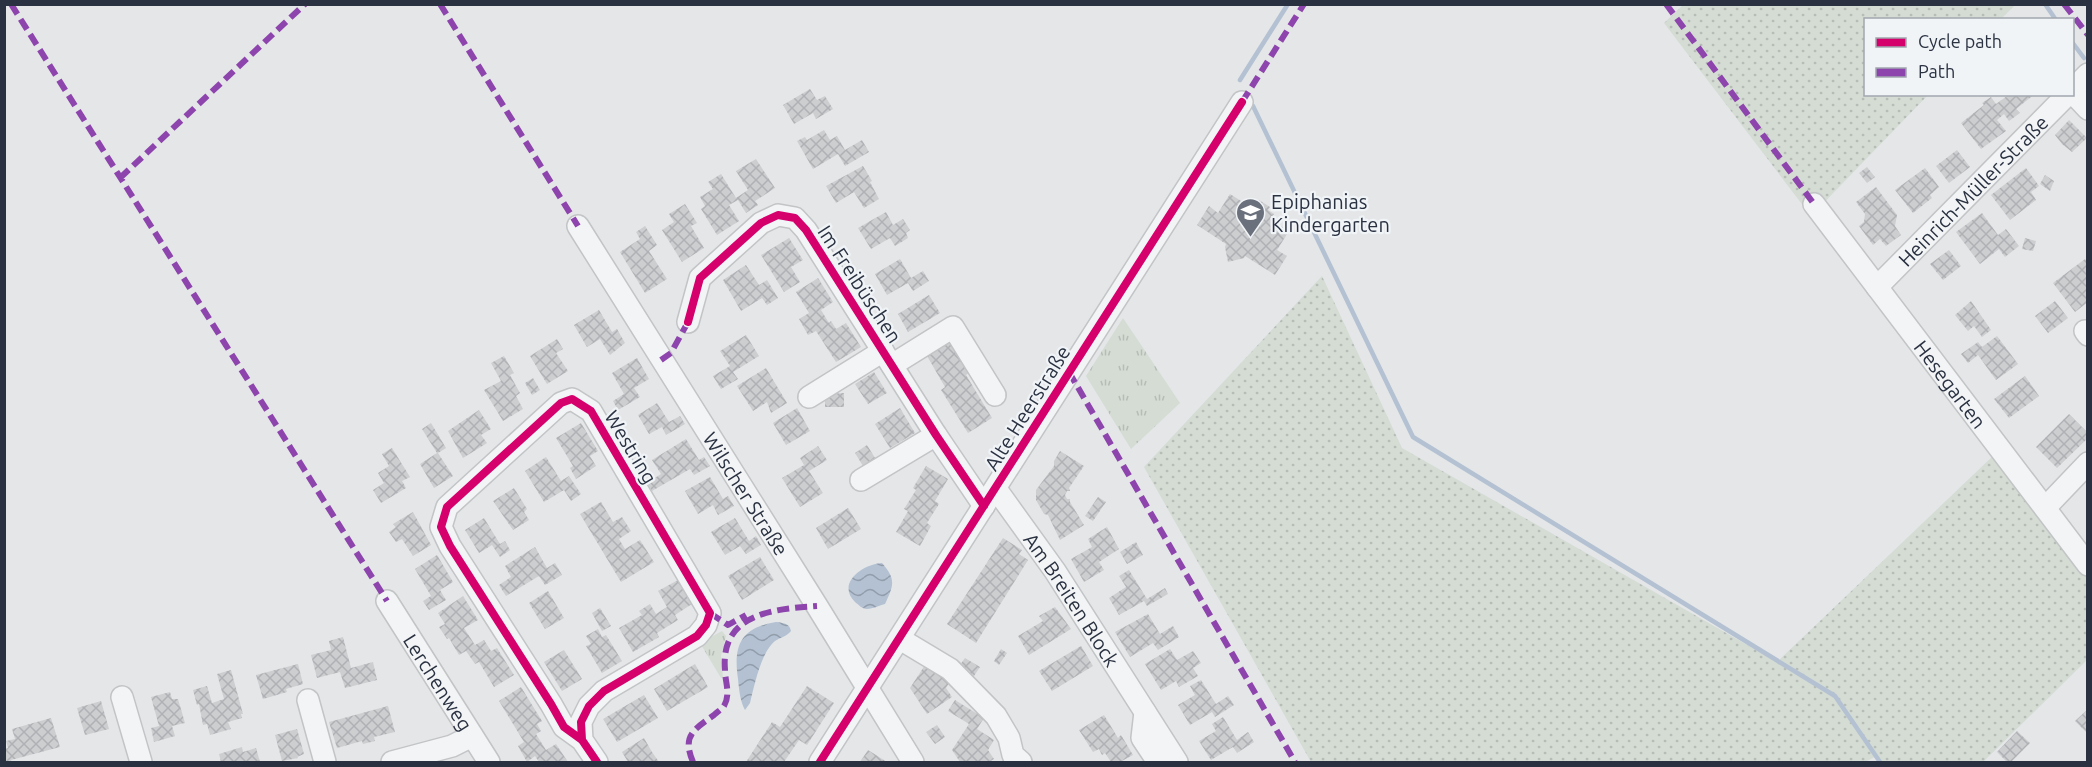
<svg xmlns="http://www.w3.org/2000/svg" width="2092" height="767" font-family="Ubuntu,sans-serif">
<defs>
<pattern id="grass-dots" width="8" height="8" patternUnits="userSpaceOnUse" patternTransform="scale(1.5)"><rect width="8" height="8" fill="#d4dcd4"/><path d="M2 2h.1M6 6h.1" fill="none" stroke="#b6bdb7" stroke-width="1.8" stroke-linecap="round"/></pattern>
<pattern id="park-tufts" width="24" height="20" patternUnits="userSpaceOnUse" patternTransform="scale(1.5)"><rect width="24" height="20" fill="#d4dcd4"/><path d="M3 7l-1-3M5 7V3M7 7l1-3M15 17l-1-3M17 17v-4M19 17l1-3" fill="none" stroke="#b6bdb7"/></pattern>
<pattern id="water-waves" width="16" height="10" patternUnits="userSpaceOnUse" patternTransform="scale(1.5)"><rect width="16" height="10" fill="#b3c1d2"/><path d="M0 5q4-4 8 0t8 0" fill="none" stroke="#929dac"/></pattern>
<pattern id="building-cross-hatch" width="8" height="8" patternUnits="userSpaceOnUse" patternTransform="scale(1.5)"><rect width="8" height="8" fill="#ccced0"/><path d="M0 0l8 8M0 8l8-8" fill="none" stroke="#afb1b4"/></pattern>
</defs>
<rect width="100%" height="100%" fill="#e4e6e8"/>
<path fill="url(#grass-dots)" d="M1683,5H2015L2001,19L1866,20V94L1928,95L1811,216L1664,23Z
M1322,276L1402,448L1777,662L1994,455L2087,578V660L1983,762H1879L1875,757L1865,762H1311L1144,467Z"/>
<path fill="url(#park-tufts)" d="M1123,318L1180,403L1131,449L1086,376Z
M722,631L726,636L721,656L723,678H721L700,643Z"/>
<path fill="url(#water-waves)" d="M882,563C896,579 894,585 885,604C880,605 873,609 867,609C862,609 859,605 855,602C836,583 863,564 882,563Z
M776,622C784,623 789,623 791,631C786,637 781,637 775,641C761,652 754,687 750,703L745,710C740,701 739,689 738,679C733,645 741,628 776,622Z"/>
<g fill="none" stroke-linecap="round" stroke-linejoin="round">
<path stroke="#b3c1d2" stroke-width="4.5" d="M2045,4L2056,20
M2072,42L2084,58
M1240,80L1288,4
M1253,106L1413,437L1835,696L1880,762"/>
</g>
<path fill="url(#building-cross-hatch)" d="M810,89L817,100L825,96L833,109L816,119L813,113L794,124L783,105Z
M2006,94H2035L2016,109L2020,113L2009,121L2004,114L1997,120L2006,131L1981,149L1961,123L1984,105L1982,103L1991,97L1996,104L2007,96Z
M2069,120L2087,138L2072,152L2062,144L2055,135Z
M824,130L830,140L837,136L845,150L862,140L869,152L845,166L838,154L813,169L797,141L805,137L807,140Z
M1957,150L1970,167L1949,183L1936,166Z
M756,159L775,188L755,201L758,205L746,213L738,200L729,205L739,221L717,235L701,209L705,206L700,197L713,189L708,182L721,174L736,198L748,190L736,171Z
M863,166L872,181L870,182L879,199L864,208L854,192L836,203L826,186Z
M1867,167L1875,177L1867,183L1859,173Z
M1925,168L1939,187L1930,195L1932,198L1913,213L1895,190Z
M2026,168L2039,186L2031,192L2036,200L2010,220L1991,195Z
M2045,175L2054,181L2050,191L2040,184Z
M1876,187L1897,215L1895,226L1901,235L1886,246L1880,239L1873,245L1859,226L1864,222L1865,214L1856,202Z
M1230,194L1249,206L1252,200L1257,203L1259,200L1270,207L1268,210L1274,214L1270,219L1289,231L1277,250L1287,256L1275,275L1245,256L1244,258L1228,262L1225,247L1226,244L1197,225L1209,206L1218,213Z
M685,204L697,223L691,226L704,248L682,262L662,230L674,222L669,214Z
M886,212L893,225L903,219L910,230L906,233L908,238L895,246L890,238L871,249L858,228Z
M1982,213L1998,235L2006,229L2019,246L2005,257L1999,249L1980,264L1956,232Z
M645,226L657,245L649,251L667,279L645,293L620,252L640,239L636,232Z
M789,238L803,260L791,267L800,282L784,292L761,255Z
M2025,238L2036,241L2033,251L2022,249Z
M1949,250L1961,266L1943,280L1930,264Z
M900,259L911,278L923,271L929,281L913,291L908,283L887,295L875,274Z
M2085,259L2088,262V302L2075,312L2053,283Z
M746,265L759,285L767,280L778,298L767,305L762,298L741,311L723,280Z
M818,278L833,302L821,310L829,323L831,321L836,329L846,323L861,347L836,362L816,331L808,335L799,319L809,313L796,292Z
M929,295L940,313L908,332L898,314Z
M1971,301L1991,330L1982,337L1974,326L1968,331L1955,315Z
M2055,301L2068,318L2048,333L2035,316Z
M599,310L612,332L617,329L625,343L610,355L600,339L587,347L574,325Z
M950,333L973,370L966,375L992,418L968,433L941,390L945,387L923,349Z
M746,335L759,356L733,372L738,379L721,389L713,376L730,366L720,351Z
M1997,336L2018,364L1996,380L1978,355L1968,363L1961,354L1978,342L1982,347Z
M557,339L563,349L556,353L568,371L547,384L530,356Z
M504,356L514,373L510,375L520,393L516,396L523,409L503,421L484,390L501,381L491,363Z
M637,358L649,379L634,388L640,397L618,410L613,401L624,394L612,373Z
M766,368L787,403L771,413L767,402L753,411L737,386Z
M874,372L887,393L868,404L855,384Z
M2025,376L2039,396L2009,418L1994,399Z
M533,378L540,390L532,395L525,383Z
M844,393V407H825V394Z
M657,403L669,422L680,416L685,424L666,435L662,427L649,434L638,415Z
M797,408L810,431L786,445L773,423Z
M900,408L915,433L890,448L875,424Z
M479,410L491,429L481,435L487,443L463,458L448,431Z
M2069,414L2088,433V438L2057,468L2036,447Z
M431,423L446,448L438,453L453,476L434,488L420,464L437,453L422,429Z
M581,423L598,451L590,456L596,466L576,479L570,468L573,466L556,438Z
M686,439L699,460L704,457L710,466L694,475L690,469L652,491L647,483L661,474L652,460Z
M867,445L875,458L863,466L855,453Z
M818,446L827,460L809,471L823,493L800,507L782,478L804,465L800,458Z
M392,448L410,477L402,481L406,488L381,503L373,490L384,483L378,473L389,466L382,454Z
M1060,451L1084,466L1069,488L1070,491H1067L1065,495L1067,499H1070V502L1084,525L1060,540L1048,515L1044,514L1036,500V490L1054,466V461Z
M546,457L561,481L569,476L581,494L571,501L564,490L544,502L525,471Z
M926,466L948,479L935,501L939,504L927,523L931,526L920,546L896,532L908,511L904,509L916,490L913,488Z
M710,477L723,499L728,496L734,506L718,515L713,505L698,514L685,491Z
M514,488L527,509L524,512L529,520L513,530L493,501Z
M1098,497L1106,502L1093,521L1085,516Z
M601,502L613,522L622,517L631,531L619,539L625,549L640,540L654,562L621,582L580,514Z
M848,508L861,529L828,549L816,528Z
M413,512L431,545L413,556L402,539L396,542L389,532L396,527L393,524Z
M484,518L500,544L505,541L510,550L500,557L492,545L479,553L465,530Z
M735,518L749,541L756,536L761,545L746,554L740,546L725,555L711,532Z
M1107,527L1119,549L1099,562L1104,570L1084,582L1071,559L1092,547L1088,539Z
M1003,538L1022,550L1019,554L1028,560L976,643L947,624Z
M1136,542L1143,555L1127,564L1120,552Z
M535,547L547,568L555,563L562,575L545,585L539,576L506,596L499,585L511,577L505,566Z
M437,555L453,582L440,590L446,600L429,610L423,601L431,596L415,569Z
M760,557L774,580L742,600L728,576Z
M1129,570L1147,599L1165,588L1168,594L1147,606L1144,601L1119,615L1109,598L1126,587L1119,576Z
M678,580L692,604L675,615L678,620L657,633L659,637L633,652L619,628L642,615L639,611L650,604L656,614L667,607L658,591Z
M548,591L564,618L545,629L529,603Z
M463,596L478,620L464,628L475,645L484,640L491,651L497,648L514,675L494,687L479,662L475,664L466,651L459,655L449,638L447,639L439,627L445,624L438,613Z
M1055,607L1071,629L1029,655L1018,636L1043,621L1039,616Z
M600,608L611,626L602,631L592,613Z
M1148,614L1160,634L1173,626L1179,637L1158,650L1153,643L1130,657L1115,632Z
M598,629L602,637L606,635L622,661L602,673L586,646L591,644L586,636Z
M343,637L351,668L373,662L377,680L345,688L340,672L317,678L311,655L331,650L329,641Z
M1081,646L1093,666L1052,691L1039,671Z
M1001,649L1007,653L999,665L994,661Z
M1170,649L1177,660L1193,651L1201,663L1193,668L1198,676L1179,687L1176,681L1161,690L1145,664Z
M564,650L582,679L562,691L544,662Z
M965,658L980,667L972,679L957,669Z
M927,662L952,678L946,688L952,697L927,714L910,688Z
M298,664L303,684L286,689L287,692L263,699L256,675Z
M695,664L708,687L667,711L654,689Z
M231,670L243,714H241L242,718L228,722L231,729L210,735L207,724L203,725L199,704L197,705L193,690L207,686L212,703L224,699L217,674Z
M1201,680L1216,704L1228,696L1234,705L1215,717L1212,712L1190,725L1178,705L1195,695L1190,686Z
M807,686L834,703L807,745L799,740L784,762H746L772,722L780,727Z
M521,687L542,721L537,724L541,731L536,734L546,750L556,744L568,762H539L535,756L527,762L518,746L524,742L499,701Z
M170,692L172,699H178L185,723L172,726L175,736L154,742L151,728L159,726L151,697Z
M644,695L658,718L617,742L603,719Z
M955,700L984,718L977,729L994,740L988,750L994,759L989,762H960L952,750L969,724L948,711Z
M101,701L109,729L85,735L77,708Z
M388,706L395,732L374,737L375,741L363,744L362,741L337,748L329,722Z
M2088,709V734L2075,721Z
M1104,715L1118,738L1121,735L1133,755L1120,762H1111L1105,753L1102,755L1099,749L1093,752L1079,730Z
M1223,717L1237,740L1248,732L1254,742L1237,753L1233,747L1211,760L1199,741L1216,731L1212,724Z
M51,718L60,747L11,760L12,762H4V749L8,748L6,741L15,739L12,729Z
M937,725L945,737L935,744L926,732Z
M297,729L304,754L297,757L298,758L282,761L275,735Z
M2017,731L2030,743L2011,762H2007L1997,752Z
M644,738L652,752L659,762H628L622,752Z
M242,747L243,752L256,748L260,762H221L219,754Z
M868,750L887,762H860Z"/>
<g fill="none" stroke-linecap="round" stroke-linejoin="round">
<defs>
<g id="minor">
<path d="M2072,90L2088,74"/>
<path d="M2072,92L2088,109"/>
<path id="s1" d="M1814,204L2088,565"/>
<path id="s2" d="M578,226L817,606L913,762"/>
<path id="s3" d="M1877,287L2068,94"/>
<path d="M688,322L700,278L761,223L778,215L795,218L806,230L936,435L984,506"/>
<path d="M2085,331L2088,335"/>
<path d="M892,365L953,327L995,395"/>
<path d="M809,397L883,351"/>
<path d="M861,480L936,435"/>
<path id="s4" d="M996,489L1055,571L1177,762"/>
<path d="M2045,508L2088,463"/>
<path id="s5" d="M387,601L489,762"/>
<path d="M900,639L950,669L996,716L1009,738L1013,755L1021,762"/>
<path d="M122,697L141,762"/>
<path d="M308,700L325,762"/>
<path d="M1145,712L1142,738L1158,762"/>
<path d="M582,740L581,722L589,706L604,691L697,636L706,625L710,613L591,411L572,399L561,403L447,507L441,527L450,546L551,704L564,727L582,740L597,762"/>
<path d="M392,762L452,746L472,736"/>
<path d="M820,762L1242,102"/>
</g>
</defs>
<use href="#minor" stroke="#c2c4c6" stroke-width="24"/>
<use href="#minor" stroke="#f3f4f5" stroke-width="21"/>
<path stroke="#8e44ad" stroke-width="6" stroke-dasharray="12 6" stroke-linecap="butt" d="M11,4L387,601
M440,4L578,226
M1666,4L1814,204
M2064,4L2088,35
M1242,102L1304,4
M120,178L305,4
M661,360L671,353L688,322
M1069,372L1295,762
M710,613L728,625L746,615
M693,762C682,736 693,730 714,715C717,712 722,709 724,706C731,694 725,682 725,670C720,613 774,609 817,606"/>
<defs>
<path id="cycleway" d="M688,322L700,278L761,223L778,215L795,218L806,230L936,435L984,506
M582,740L581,722L589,706L604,691L697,636L706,625L710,613L591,411L572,399L561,403L447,507L441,527L450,546L551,704L564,727L582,740L597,762
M820,762L1242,102"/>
</defs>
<use href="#cycleway" stroke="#f1f4f7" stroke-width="11"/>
<use href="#cycleway" stroke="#d6006c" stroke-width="8"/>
</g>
<defs>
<symbol id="school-pin" viewBox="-11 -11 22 30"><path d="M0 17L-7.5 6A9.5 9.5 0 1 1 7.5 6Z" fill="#6b717c" stroke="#f1f4f7"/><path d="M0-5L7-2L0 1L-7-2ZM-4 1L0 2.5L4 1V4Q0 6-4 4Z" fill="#fff"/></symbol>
</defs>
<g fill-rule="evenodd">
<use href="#school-pin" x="1234" y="196" width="33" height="45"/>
</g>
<g text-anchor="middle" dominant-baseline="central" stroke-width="4.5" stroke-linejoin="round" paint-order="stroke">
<g font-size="20" fill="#2a3242" stroke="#f1f4f7">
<text stroke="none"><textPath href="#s3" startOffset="136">Heinrich-Müller-Straße</textPath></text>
<text transform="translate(860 284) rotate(57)">Im Freibüschen</text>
<text stroke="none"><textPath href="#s1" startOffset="226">Hesegarten</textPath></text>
<text transform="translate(1027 408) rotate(-58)">Alte Heerstraße</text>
<text transform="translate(631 447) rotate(59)">Westring</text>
<text stroke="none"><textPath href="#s2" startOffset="316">Wilscher Straße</textPath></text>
<text stroke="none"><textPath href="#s4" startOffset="134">Am Breiten Block</textPath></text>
<text stroke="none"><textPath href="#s5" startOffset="96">Lerchenweg</textPath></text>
</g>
<g font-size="20" fill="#2a3242" stroke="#f1f4f7" text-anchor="start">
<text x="1271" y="201">Epiphanias<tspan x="1271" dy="23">Kindergarten</tspan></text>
</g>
</g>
<rect width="2092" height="767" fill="none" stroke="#2a3242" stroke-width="12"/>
<rect x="1864" y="18" width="210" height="78" fill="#f1f4f7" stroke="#a1a6af" stroke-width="1.5"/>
<rect x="1876" y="38" width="30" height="9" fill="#d6006c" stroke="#a1a6af" stroke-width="1.5"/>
<text x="1918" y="48" font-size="18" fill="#2a3242">Cycle path</text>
<rect x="1876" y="68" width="30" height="9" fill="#8e44ad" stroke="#a1a6af" stroke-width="1.5"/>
<text x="1918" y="78" font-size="18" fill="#2a3242">Path</text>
</svg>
